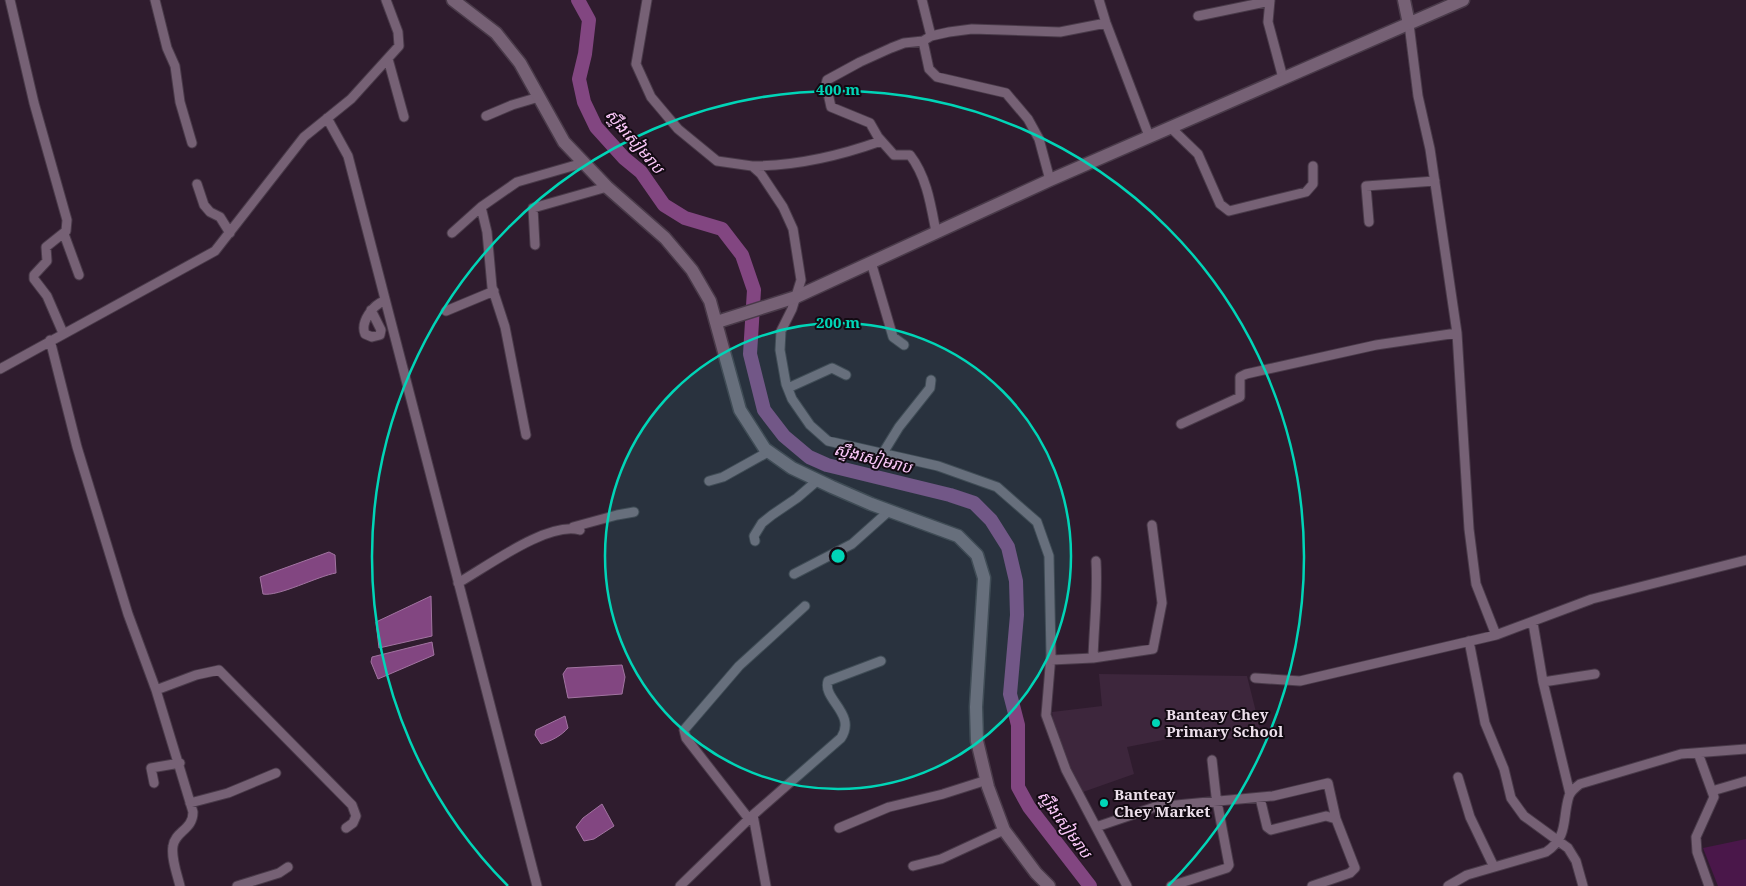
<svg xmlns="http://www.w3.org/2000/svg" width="1746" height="886" font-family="'Noto Serif','Noto Sans Khmer',serif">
<rect width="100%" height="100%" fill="#2f1c2e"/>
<path fill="#3d263c" d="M1099,674L1247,676L1262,736L1248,739L1173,738L1127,747L1134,774L1083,792L1067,765L1055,734L1052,712L1102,706Z"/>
<path fill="#4a174a" d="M1746,839V886H1718L1703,848Z"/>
<path fill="#824681" stroke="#a274a1" d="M329,552L335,555L336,573C318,576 278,597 263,594L260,577Z
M431,596L432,636L379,648L376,622Z
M432,642L434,655L378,679L371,662L372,657Z
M622,665L625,677L622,694L568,698L563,674L567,668Z
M565,716L568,728C561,736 551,741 541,744L535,735L536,730Z
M602,804L614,826L594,839L584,841L576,827L583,818Z"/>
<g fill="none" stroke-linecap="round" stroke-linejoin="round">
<path stroke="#824681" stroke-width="14" d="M578,0L589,20L585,54L579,79L584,102L596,127L624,158L641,172L664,205L685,218L722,229L742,255L754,290L750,354L764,410L784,436L809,457L827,465L950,495L974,503L991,520L1008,547L1016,581L1017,615L1010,694L1018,725V787L1029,807L1090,886"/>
<defs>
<path id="street" d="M10,0L34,103L67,220L66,231L46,247L47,261L34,275V279L47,296L63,333
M155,0L167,48L175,66L180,102L192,143
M647,0L636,64L651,97L678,129L717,161L752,166L761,174L783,207L793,229L801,280L792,309L781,331L780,350L786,384L792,399L810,425L828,441L938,466L997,487L1037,522L1049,556L1051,655L1046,715L1066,770L1127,886
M922,0L931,36
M1099,0L1106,23L1149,136
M1270,0L1268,22L1283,78
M1198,16L1270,1
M1409,24L1418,96L1430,149L1457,333L1469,529L1476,584L1496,635
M923,41L929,69L937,77L1006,93L1028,119L1039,139L1050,180
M388,59L404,117
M486,116L512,105L539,97
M327,118L348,156L537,886
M1170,127L1198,154L1220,204L1229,211L1306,192L1313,184V166
M752,166C797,166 839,156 881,141
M197,184L204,205L210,212L220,217L230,233
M1369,222L1366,186L1435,181
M936,232C931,206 927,177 910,155H894L878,137L870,123L831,107L826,84L827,80L860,62L891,48L904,43L923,41L931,36L949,32L972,29L1060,32L1106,23
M452,233L481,207
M64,234L79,275
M535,245L533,208L607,187
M871,262L893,337L904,345
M371,310L381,330L380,335L372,337L365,334C360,322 373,305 384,301
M446,311L494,291
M50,340L77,447L128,614L156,690L193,812C193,830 175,831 173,846C171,858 177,874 180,886
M0,369L215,251L304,137L351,99L399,46L398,32L386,0
M788,388L832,368L846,375
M1181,424L1240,397V377L1246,374L1376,345L1457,333
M526,435L505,327L492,287L487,232L481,207L517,182L583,163
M883,453L899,427L930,388L931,380
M709,481L723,477L768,452
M573,527L617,515L634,512
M755,541L754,536L762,523L772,515L797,498L818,480
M794,574L852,544L889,511
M458,583C488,566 548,521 580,530
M1533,623L1543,682L1570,794
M1469,641L1485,723L1504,769L1511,798L1524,816L1568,848L1576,861L1583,886
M1093,658C1094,625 1098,594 1096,561
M1051,660L1093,658L1153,649L1162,603L1152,525
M1255,678L1300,681L1496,635L1592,599L1746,560
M1543,682L1595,674
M156,690L196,675L219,670L352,805L356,816L353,823L346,828
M1698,753L1714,797L1696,837L1697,852L1709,886
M1458,777L1470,817L1494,867
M154,783L151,768L180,763
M1712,791L1746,781
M1260,798L1267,827L1271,830L1326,816L1336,819
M190,803L228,793L276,773
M753,815L766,886
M749,819L686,738L684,730L739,666L805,606
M1096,827L1155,807L1273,796L1328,783L1336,819L1355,868L1350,873L1312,886
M839,828L889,807L943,794L987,780
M913,866L941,859L1004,830
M237,886L279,873L288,867
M680,886L753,815L841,738C857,714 822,699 828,681L881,661
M1171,886L1227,868L1229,865L1216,796L1212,760
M1448,886L1467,875L1546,852C1569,837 1562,818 1569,796C1571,791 1576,787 1580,784L1681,754L1746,749"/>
<path id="secondary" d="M453,0L496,33L520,63L564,142L607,187L665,238L692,270L710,301L740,410L765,449L792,468L832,487L871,504L958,536L977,555L984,578L976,707L977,741L988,787L1004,830L1036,873L1049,886
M1404,0L1409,24
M717,322L796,297L1050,180L1463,0"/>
</defs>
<use href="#street" stroke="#493a49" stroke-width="11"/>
<use href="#secondary" stroke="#493a49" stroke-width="15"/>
<use href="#street" stroke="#766175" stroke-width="9"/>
<use href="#secondary" stroke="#766175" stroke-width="12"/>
</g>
<circle cx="838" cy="556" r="233" fill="#00d5b7" fill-opacity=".12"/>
<g fill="none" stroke="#00d5b7" stroke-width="2.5">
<circle cx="838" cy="556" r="233"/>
<path d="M508 886A466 466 0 1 1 1168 886"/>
</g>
<g fill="#00d5b7" stroke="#120a12" stroke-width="2">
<circle cx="1156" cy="723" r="5"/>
<circle cx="1104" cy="803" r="5"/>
</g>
<g text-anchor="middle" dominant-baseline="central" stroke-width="4" stroke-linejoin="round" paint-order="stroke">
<g font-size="15" font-weight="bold" fill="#ecdfeb" stroke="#120a12" text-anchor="start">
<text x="1166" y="714">Banteay Chey<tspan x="1166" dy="17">Primary School</tspan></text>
<text x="1114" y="794">Banteay<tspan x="1114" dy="17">Chey Market</tspan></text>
</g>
<g font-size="16" font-style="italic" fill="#fac7f8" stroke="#120a12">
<text transform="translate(635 141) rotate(49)">ស្ទឹងសៀមរាប</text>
<text transform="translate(873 458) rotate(14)">ស្ទឹងសៀមរាប</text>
<text transform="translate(1065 824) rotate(54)">ស្ទឹងសៀមរាប</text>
</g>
</g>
<circle cx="838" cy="556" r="8" fill="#00d5b7" stroke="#120a12" stroke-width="2.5"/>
<g font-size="15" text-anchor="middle" font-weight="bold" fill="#00d5b7" stroke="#120a12" stroke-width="4" stroke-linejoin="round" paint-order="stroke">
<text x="838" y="95">400 m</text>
<text x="838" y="328">200 m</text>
</g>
</svg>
